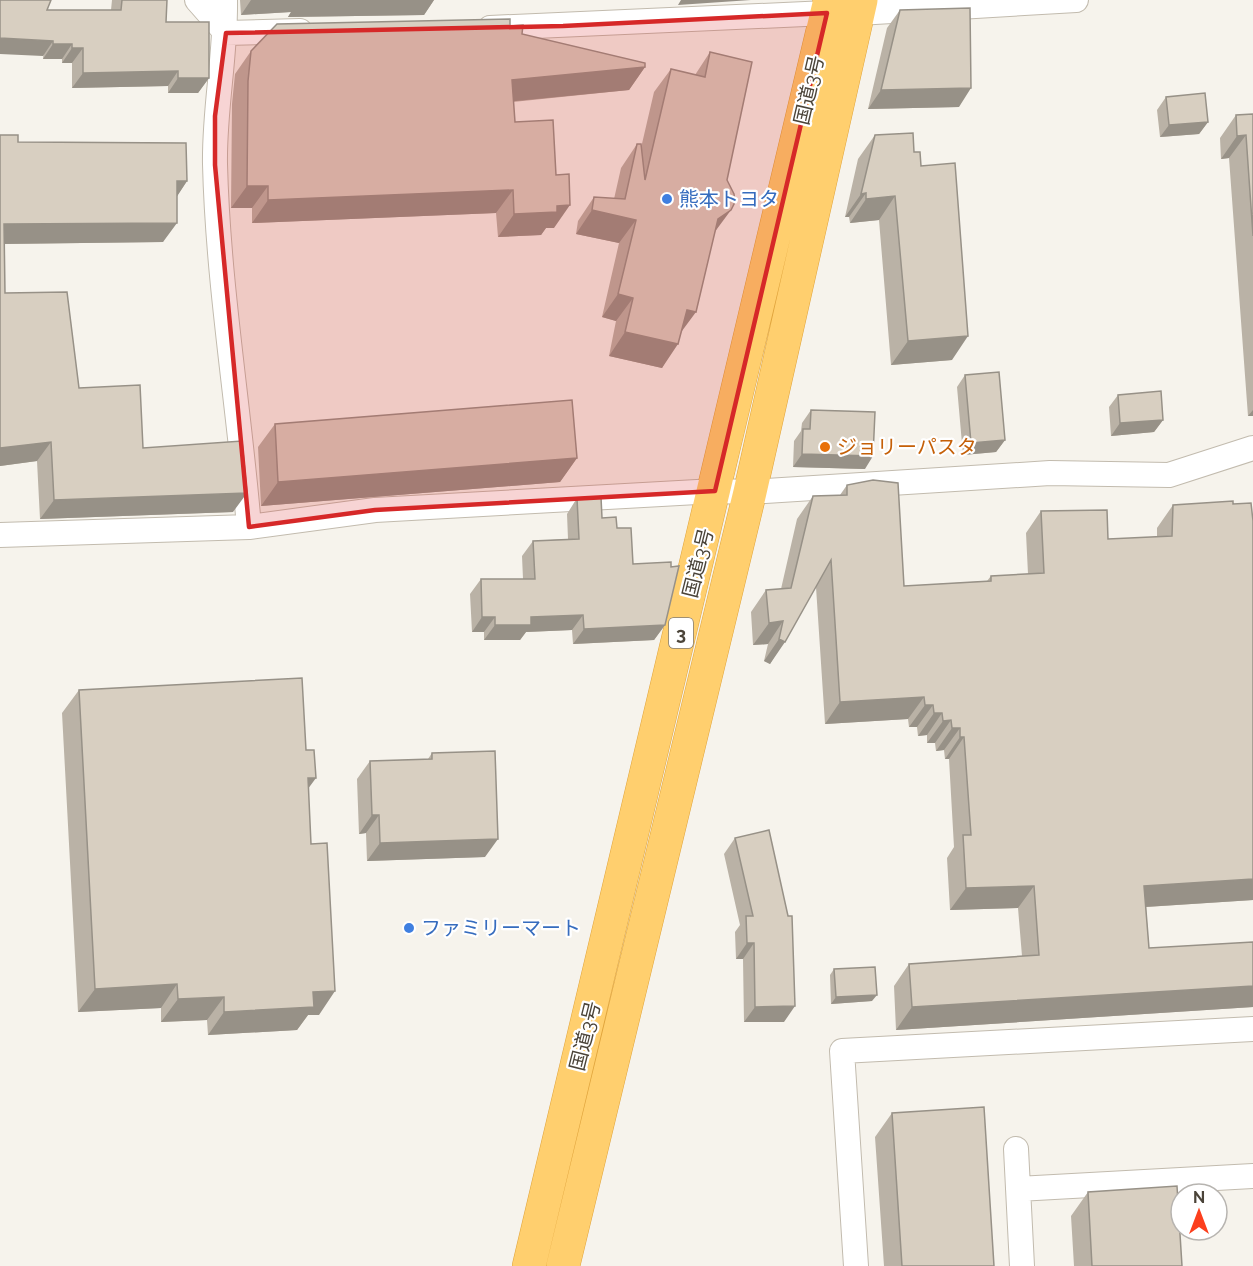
<svg xmlns="http://www.w3.org/2000/svg" width="1253" height="1266" font-family="Raleway,'Noto Sans JP',sans-serif">
<rect width="100%" height="100%" fill="#f6f3ec"/>
<g fill="none" stroke-linecap="round" stroke-linejoin="round">
<defs>
<path id="street" d="M197,0L226,33L300,31
M225,0C226,55 214,109 215,164C218,285 239,406 249,527
M858,13L1076,0
M490,28L827,13
M0,535L249,527L375,510L715,491L750,492L1050,473L1169,475L1253,448
M1016,1149L1022,1266
M1018,1189L1253,1176
M856,1266L842,1051L1253,1029"/>
<path id="highway" d="M529,1266L830,0
M563,1266L750,492L861,0"/>
</defs>
<use href="#street" stroke="#c2bbae" stroke-width="26"/>
<use href="#highway" stroke="#e0a43c" stroke-width="34"/>
<use href="#street" stroke="#fff" stroke-width="24"/>
<use href="#highway" stroke="#ffcf6e" stroke-width="33"/>
</g>
<path fill="#bab2a6" d="M112,0H167L166,22L209,78L198,93H168V86L72,88V63H62V59H43L47,10H111Z
M240,0H434L424,15L288,17L291,12L241,15Z
M900,10L959,107L868,109L887,28Z
M510,26L522,34L645,67L629,90L513,102L515,122L554,228H546L541,235L498,237L496,213L252,223V208H231L232,104L235,74L251,51Z
M710,52L714,233L681,333L662,368L609,356L616,321L602,317L619,243L576,234L578,221L594,197L614,199L621,168L637,144L641,148L654,92L671,69L695,75Z
M1166,97L1208,122L1199,134L1160,137L1157,110Z
M1253,114V416H1248L1229,158L1221,159L1220,138L1236,115Z
M0,135L18,142L187,181L177,196L163,242L4,244L5,293L79,388L143,448L233,512L40,519L37,461L0,466Z
M875,135L914,152L921,166L952,360L891,365L879,220L850,223L849,217H845L858,159Z
M965,375L1005,440L996,452L963,455L957,387Z
M1118,395L1163,420L1154,432L1111,436L1109,407Z
M811,410L865,469L793,467L794,441L801,431L802,423Z
M275,424L577,458L560,482L261,506L258,447Z
M847,485L904,586L987,581L991,576L1028,574L1026,533L1041,511L1108,539L1157,537V528L1173,505L1233,504L1253,521V900L1146,907L1149,948L1253,942V1007L896,1030L894,986L909,964L1022,956L1018,908L950,910L947,858L954,847L949,759H945L944,750L936,751L935,743H927V735L918,736L917,727H909L908,719L825,724L816,587L770,664L764,661L768,644L753,645L751,612L766,590L781,589L797,519L813,496L840,495Z
M577,498L602,518L617,528L633,564L665,625L654,640L573,644L572,630L526,632L520,640H484V632H472L470,594L481,579H523L522,556L533,541L568,539L567,514Z
M79,690L308,789L319,1015H308L297,1030L208,1035L207,1020L161,1022V1008L78,1012L62,713Z
M432,753L485,857L367,861L366,833L359,834L357,779L370,761L428,759Z
M735,838L784,1022H744L743,959H736L735,932L740,925L724,854Z
M834,969L872,1001L831,1004L830,975Z
M892,1113L994,1266H884L875,1137Z
M1088,1192L1182,1266H1074L1071,1216Z"/>
<path fill="#979187" d="M251,0H434L424,15L288,17L291,12L241,15Z
M681,0H751L678,5Z
M0,38L53,41L43,56L0,54Z
M53,44H72L62,59H43Z
M72,48H83L72,63H62Z
M645,67L629,90L496,103L512,80Z
M178,71L168,86L72,88L83,73Z
M178,78H209L198,93H168Z
M971,88L959,107L868,109L881,90Z
M1208,122L1199,134L1160,137L1169,125Z
M1246,135L1229,158L1221,159L1237,136Z
M177,181H187L174,201Z
M247,186H268L252,208H231Z
M513,190L496,213L252,223L268,200Z
M866,193L849,217H845L861,194Z
M895,196L879,220L850,223L866,199Z
M570,205L554,228H546L541,235L498,237L514,214L557,206Z
M592,210L636,220L619,243L576,234Z
M731,210L714,233L718,219Z
M177,223L163,242L0,244L4,224Z
M618,294L633,298L616,321L602,317Z
M687,310L696,312L679,335Z
M625,332L678,344L662,368L609,356Z
M968,336L952,360L891,365L908,341Z
M1253,410V416H1248Z
M1163,420L1154,432L1111,436L1120,423Z
M1005,440L996,452L963,455L971,443Z
M51,442L37,461L0,466V448Z
M802,454L873,456L865,469L793,467Z
M577,458L560,482L261,506L278,482Z
M247,493L233,512L40,519L54,500Z
M583,615L572,630L526,632L520,640H484L495,625L531,617Z
M482,617H495L484,632H472Z
M783,621L768,644L753,645L769,623Z
M665,625L654,640L573,644L584,629Z
M779,639L785,642L770,664L764,661Z
M924,697L908,719L825,724L840,702Z
M925,705H933L917,727H909Z
M934,713H942L927,735L918,736Z
M951,720L935,743H927L943,721Z
M952,728H960L944,750L936,751Z
M960,737H964L949,759H945Z
M308,778H316L299,801Z
M372,815H379L366,833L359,834Z
M498,839L485,857L367,861L380,843Z
M1253,879V900L1129,908L1144,886Z
M1034,886L1018,908L950,910L966,888Z
M747,943H754L743,959H736Z
M177,984L161,1008L78,1012L95,989Z
M1253,986V1007L896,1030L912,1007Z
M335,991L319,1015H308L297,1030L208,1035L224,1012L313,992Z
M877,995L872,1001L831,1004L836,997Z
M224,997L207,1020L161,1022L178,999Z
M795,1006L784,1022H744L755,1007Z"/>
<path fill="#d8cfc1" stroke="#979187" stroke-width="1.5" d="M0,0H51L47,10H121L122,0H167L166,22H209V78H178V71L83,73V48H72V44H53V41L0,38Z
M970,8L971,88L881,90L900,10Z
M510,19V26L523,25L522,34L645,63V67L512,80L515,122L553,120L556,175L569,174L570,205L557,206V212L514,214L513,190L268,200V186H247L248,81L251,51L277,24Z
M710,52L752,62L727,180L734,194L735,202L731,210L718,219L696,312L687,310L678,344L625,332L633,298L618,294L636,220L592,210L594,197L625,199L637,144H641L645,180L671,69L705,77Z
M1205,93L1208,122L1169,125L1166,97Z
M1253,114V236L1246,135L1237,136L1236,115Z
M913,133L914,152H920L921,166L955,163L968,336L908,341L895,196L866,199V193L861,194L875,135Z
M0,135H18V142L186,143L187,181H177V223L4,224L5,293L67,292L79,388L140,385L143,448L242,441L247,493L54,500L51,442L0,448Z
M999,372L1005,440L971,443L965,375Z
M1161,391L1163,420L1120,423L1118,395Z
M572,400L577,458L278,482L275,424Z
M811,410L875,412L873,456L802,454L803,429H810Z
M873,480L898,483L904,586L991,581V576L1044,573L1041,511L1107,510L1108,539L1172,536L1173,505L1233,501V504L1251,503L1253,521V879L1144,886L1149,948L1253,942V986L912,1007L909,964L1039,955L1034,886L966,888L963,835H971L964,737H960V728H952L951,720L943,721L942,713H934L933,705H925L924,697L840,702L831,560L785,642L779,639L783,621L769,623L766,590L791,588L813,496L847,495V485Z
M601,497L602,518L616,517L617,528H631L633,564L671,562V567L679,566L665,625L584,629L583,615L531,617V625H495V617H482L481,579H535L533,541L579,539L577,498Z
M302,678L306,750H314L316,778H308L311,844L327,843L335,991L313,992L314,1007L224,1012V997L178,999L177,984L95,989L79,690Z
M495,751L498,839L380,843L379,815H372L370,761L432,759V753Z
M769,830L788,916H792L795,1006L755,1007L754,943H747L746,916H753L735,838Z
M875,967L877,995L836,997L834,969Z
M984,1107L994,1266H902L892,1113Z
M1177,1186L1182,1266H1092L1088,1192Z"/>
<path fill="#d62828" fill-opacity="0.2" stroke="#d62828" stroke-width="4.5" stroke-linejoin="round" d="M827,13L715,491L375,510L249,527L215,165V116L226,33L563,26Z"/>
<g fill="#3f7fe0" stroke="#fff" stroke-width="2">
<circle cx="667" cy="199" r="6"/>
<circle cx="409" cy="928" r="6"/>
</g>
<circle fill="#e8710a" stroke="#fff" stroke-width="2" cx="825" cy="447" r="6"/>
<g text-anchor="middle" dominant-baseline="central" stroke-width="4.5" stroke-linejoin="round" paint-order="stroke">
<rect fill="#fff" stroke="#817c74" stroke-width="1.5" x="669" y="618" width="24" height="30" rx="4.5"/>
<g font-size="18" font-weight="bold" fill="#4b4439">
<text x="681" y="633">3</text>
</g>
<g font-size="20" fill="#4b4439" stroke="#fff">
<text transform="translate(809 90) rotate(-77)">国道3号</text>
<text transform="translate(698 563) rotate(-76)">国道3号</text>
<text transform="translate(585 1036) rotate(-76)">国道3号</text>
</g>
<g font-size="20" fill="#366cbe" stroke="#fff" text-anchor="start">
<text x="679" y="199">熊本トヨタ</text>
<text x="421" y="928">ファミリーマート</text>
</g>
<g font-size="20" fill="#c56008" stroke="#fff" text-anchor="start">
<text x="837" y="447">ジョリーパスタ</text>
</g>
</g>
<g transform="translate(1199 1212)"><circle r="28" fill="#ffffff" stroke="#b7b4b0" stroke-width="1.5"/>
<path d="M0-4.5L10 22L0 15L-10 22Z" fill="#fc3f1d"/>
<text y="-9" font-size="16" font-weight="bold" text-anchor="middle" fill="#4b4439">N</text>
</g>
</svg>
